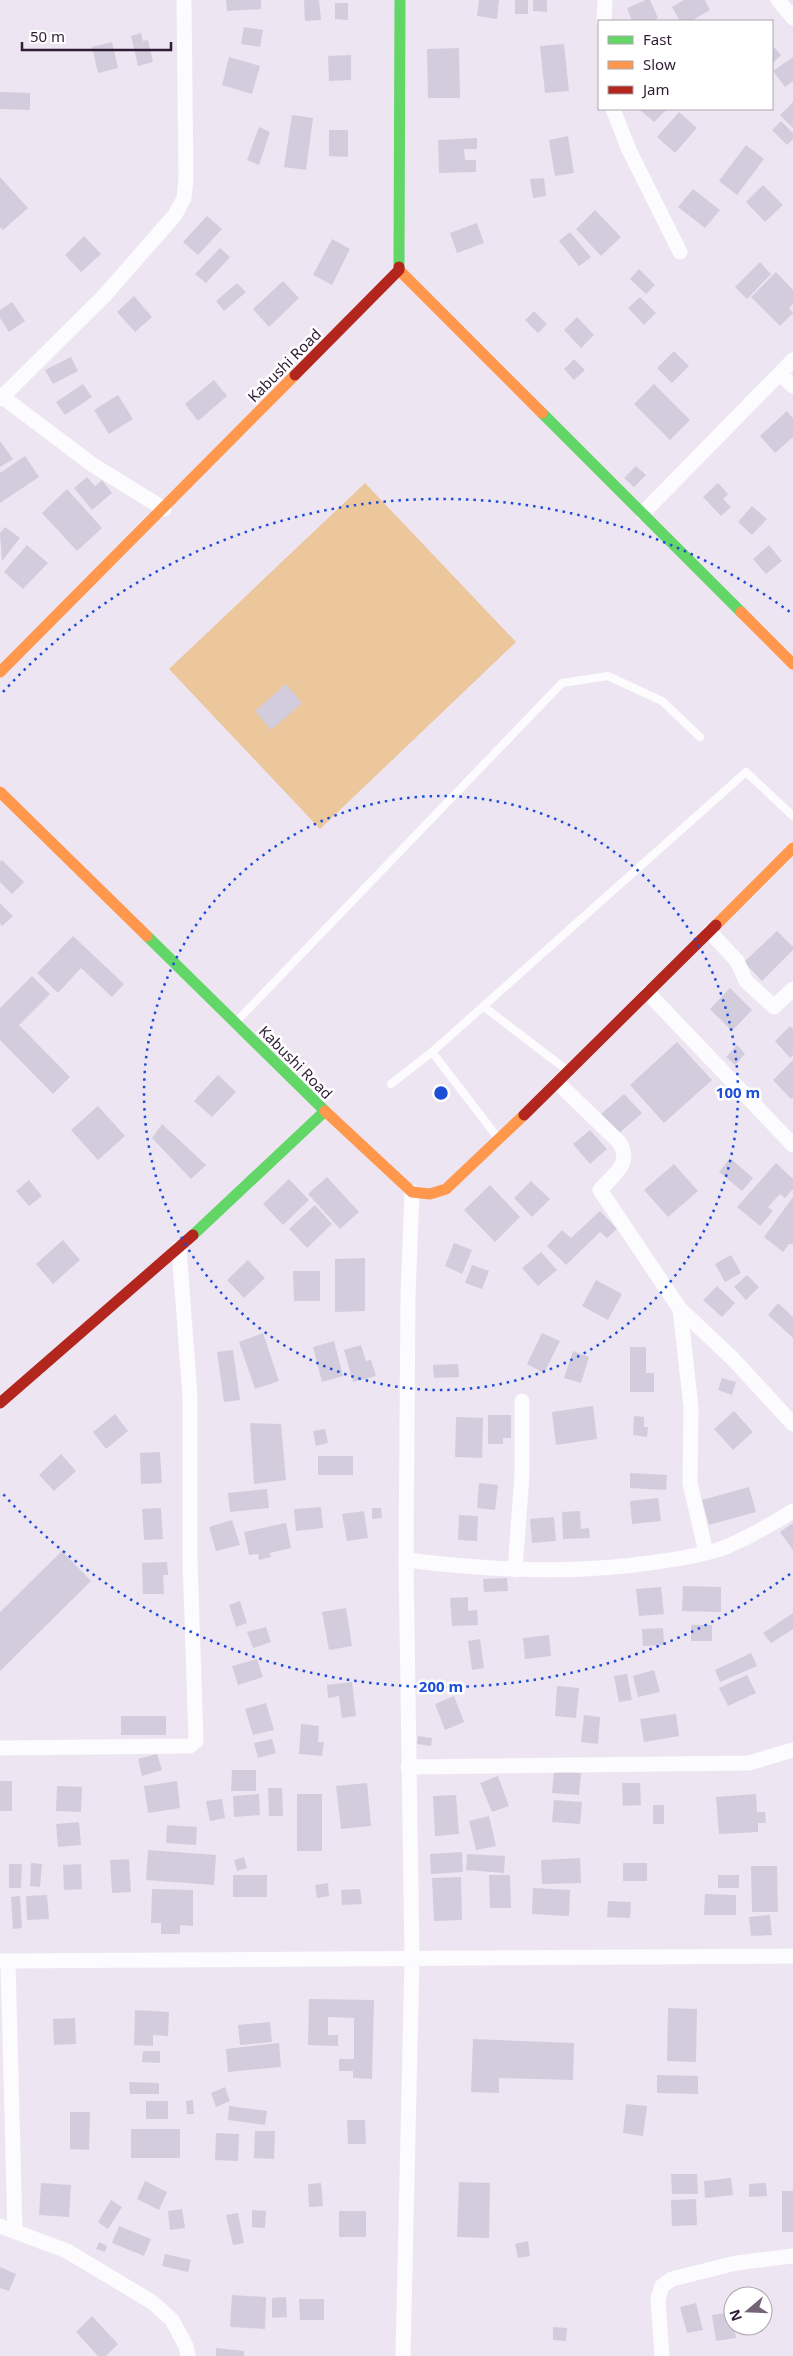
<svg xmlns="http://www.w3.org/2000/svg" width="793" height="2356" font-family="'Noto Sans',sans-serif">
<rect width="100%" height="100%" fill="#eee5f2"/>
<path fill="#ebc79b" d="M365,483L516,642L320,829L169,669Z"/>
<path fill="#d3ccdc" d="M226,0H261V9L227,11Z
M304,0H319L321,20L305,21Z
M479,0H499L497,19L477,16Z
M515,0H528V14H515Z
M533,0H547V12L533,11Z
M646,0H650L658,18L652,21H632L627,8Z
M684,0H705L710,10L691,21H680L672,7Z
M335,3H348V20L335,19Z
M244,27L263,30L260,47L241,44Z
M141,33L143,41L148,40L153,62L138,66L131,36Z
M112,42L118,68L98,73L92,47Z
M564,44L569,91L545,93L540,46Z
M772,45L781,55L772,64Z
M459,48L460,98H428L427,49Z
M351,55V80L329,81L328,56Z
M229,57L260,66L252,94L222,85Z
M793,57V81L785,87L773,71Z
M0,92L30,93V110L0,109Z
M793,102V128L780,115Z
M639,109H667L654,122Z
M679,112L697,128L675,153L657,137Z
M292,115L313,118L306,170L284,167Z
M781,121L793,133V139L787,145L772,130Z
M259,127L270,132L259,165L247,160Z
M329,130H348V157L329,156Z
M568,136L574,173L555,176L549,140Z
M477,138V149H464L465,160H476V172L439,173L438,140Z
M746,145L764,159L737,195L719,181Z
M0,177L28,208L3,230L0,227Z
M544,178L546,196L533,198L530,179Z
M763,185L783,205L765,222L746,202Z
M693,189L720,210L705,228L678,207Z
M595,210L621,237L601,256L576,229Z
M207,216L222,229L198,255L183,242Z
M477,223L484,243L457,253L450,233Z
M570,232L591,257L579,266L559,241Z
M84,236L101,254L81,272L65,255Z
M332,239L350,249L332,285L313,275Z
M220,248L230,257L206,283L195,274Z
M760,262L771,274L747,299L735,287Z
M639,269L655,285L646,294L630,279Z
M776,272L793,290V304L789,308L793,313L780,326L751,297Z
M283,281L299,298L269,327L253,309Z
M237,283L246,292L224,311L216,301Z
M134,296L152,317L135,332L117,312Z
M640,297L656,313L644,325L628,308Z
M12,302L25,321L9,332L0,318V310Z
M534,311L547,324L538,333L525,320Z
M577,317L594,335L581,348L564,330Z
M674,351L689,366L672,383L657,368Z
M71,357L78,371L53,384L45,370Z
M574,359L585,370L574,380L564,369Z
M214,380L227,396L198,421L185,404Z
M83,384L92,397L65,415L56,402Z
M654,384L690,420L670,440L634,404Z
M118,395L133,419L109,434L94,410Z
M787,411L793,418V437L775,453L760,436Z
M0,441L13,459L0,467Z
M25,456L39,477L0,503V473Z
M636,466L646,475L634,487L624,478Z
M87,477L95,486L102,480L112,493L92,510L74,488Z
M718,483L728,494L723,499L731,507L721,516L703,497Z
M67,489L102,528L77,551L42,513Z
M752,506L767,519L752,535L738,522Z
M5,527L20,538L2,561L0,533Z
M27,545L48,563L23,589L4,572Z
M769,545L782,561L766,574L753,559Z
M286,684L302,703L271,730L255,711Z
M2,860L24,882L12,894L0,882V862Z
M0,903L13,916L2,926L0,923Z
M777,931L793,947V950L762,981L744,962Z
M73,936L124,984L112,997L81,968L58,993L37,973Z
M32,976L50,994L19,1025L70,1077L53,1094L0,1040V1008Z
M730,988L752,1010L732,1031L710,1009Z
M790,1026L793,1029V1055L790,1058L775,1041Z
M677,1042L712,1080L664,1123L630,1085Z
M737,1045L745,1054L735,1065L726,1057Z
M793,1060V1097L791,1099L773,1080Z
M218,1075L236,1092L212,1117L194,1101Z
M624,1094L642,1113L618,1134L601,1114Z
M98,1106L125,1136L98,1160L71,1130Z
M162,1124L206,1165L191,1179L152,1138Z
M590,1130L607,1149L590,1164L573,1144Z
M730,1158L753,1178L742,1191L719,1172Z
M776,1163L793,1179V1189L785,1198L780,1194L768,1207L773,1211L760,1226L737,1207Z
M674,1164L698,1191L668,1217L644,1190Z
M327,1177L359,1212L340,1229L308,1194Z
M289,1179L309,1200L283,1225L263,1204Z
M29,1180L42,1196L29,1206L16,1191Z
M531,1181L550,1199L532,1217L514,1198Z
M490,1185L520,1217L495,1242L464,1210Z
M793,1197V1244H789L783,1252L764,1237Z
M315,1205L332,1224L307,1248L289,1229Z
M600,1211L617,1229L607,1238L600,1232L566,1265L547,1246L562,1230L571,1238Z
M63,1240L80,1260L53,1284L36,1264Z
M454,1243L472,1250L462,1274L445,1266Z
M541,1252L557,1270L538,1286L522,1268Z
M731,1255L741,1273L725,1282L715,1264Z
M365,1258V1311L335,1312V1259Z
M248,1260L265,1278L244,1298L227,1280Z
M472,1265L489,1271L482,1289L465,1283Z
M293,1271H320V1301H294Z
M747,1275L759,1287L746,1300L734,1287Z
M596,1280L622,1294L608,1320L582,1306Z
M717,1286L735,1303L722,1317L703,1300Z
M778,1303L793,1317V1338L768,1315Z
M263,1333L279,1381L255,1389L239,1342Z
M542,1333L560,1341L544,1373L527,1364Z
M334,1341L343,1376L322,1382L313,1347Z
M361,1345L366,1361L371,1360L376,1376L353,1382L344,1350Z
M630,1347H646V1373H654V1392H630Z
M233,1350L240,1400L224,1402L217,1352Z
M573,1351L589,1357L581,1383L564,1378Z
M458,1364L459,1377L434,1378L433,1365Z
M722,1378L736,1382L732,1395L718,1390Z
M593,1406L597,1439L556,1445L552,1412Z
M734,1411L753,1432L733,1450L714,1429Z
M115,1414L128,1431L106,1449L93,1432Z
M488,1415H511V1438H503V1444H488Z
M634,1416L644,1417V1427H648L647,1437L633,1435Z
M456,1417L483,1418L482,1458L455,1457Z
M250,1423L281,1424L286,1480L254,1484Z
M325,1429L328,1443L316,1446L313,1431Z
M160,1452L162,1483L141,1484L140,1453Z
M61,1454L76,1471L54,1491L39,1475Z
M318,1456H353V1475H318Z
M630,1473L667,1475L666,1490L630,1488Z
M479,1483L498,1485L495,1510L477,1508Z
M749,1487L756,1512L709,1525L702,1500Z
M267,1489L269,1508L230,1512L228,1493Z
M658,1498L661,1521L632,1524L630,1501Z
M321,1507L323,1528L296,1531L294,1509Z
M161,1508L163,1539L144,1540L142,1509Z
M372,1508H381L382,1518L372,1519Z
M364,1511L368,1538L347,1541L342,1514Z
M580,1511L581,1529L589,1528L590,1538L563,1539L562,1512Z
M459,1515L478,1516L477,1541L458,1540Z
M554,1517L556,1541L532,1543L530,1519Z
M232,1520L240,1545L216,1551L209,1527Z
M286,1523L291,1548L270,1553L271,1557L259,1560L258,1554L249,1555L244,1532Z
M793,1523V1550L780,1532Z
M62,1551L91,1581L0,1671V1612Z
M167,1562L168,1575H163L164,1594H143L142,1563Z
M507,1578L508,1591L484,1592L483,1579Z
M683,1586L721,1587V1612L682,1611Z
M661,1587L664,1614L639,1616L636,1589Z
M468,1597V1611L477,1610L478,1625L452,1626L450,1598Z
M240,1601L247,1623L236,1627L229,1605Z
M346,1608L352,1646L329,1650L322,1612Z
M793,1613V1629L771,1643L763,1633Z
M691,1625H712V1641H691Z
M266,1627L271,1642L253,1648L247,1632Z
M663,1628L664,1645L643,1646L642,1629Z
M549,1635L551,1656L525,1659L523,1638Z
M480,1639L484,1668L472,1670L468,1641Z
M751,1653L757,1666L720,1682L715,1670Z
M257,1659L263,1677L238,1685L232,1666Z
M654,1670L660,1692L638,1697L633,1676Z
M627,1674L632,1700L619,1702L614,1676Z
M747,1675L756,1693L728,1706L719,1688Z
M352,1682L356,1716L342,1718L339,1696L328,1698L327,1685Z
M557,1686L579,1688L576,1718L555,1716Z
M454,1696L464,1722L445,1730L435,1704Z
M266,1703L274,1730L253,1735L245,1709Z
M676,1714L679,1736L644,1742L640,1719Z
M584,1715L600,1717L598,1744L581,1742Z
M121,1716H166V1735H121Z
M301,1724L319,1726L318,1742H324L322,1756L299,1754Z
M418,1736L432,1738L431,1746L417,1744Z
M272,1739L276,1753L258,1758L254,1743Z
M157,1754L162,1770L142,1776L138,1759Z
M232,1770H256V1791H231Z
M554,1771L581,1773L579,1795L552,1793Z
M498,1776L509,1806L492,1812L480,1783Z
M0,1781H12V1811H0Z
M177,1781L180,1808L148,1813L144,1786Z
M367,1783L371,1826L341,1829L336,1786Z
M622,1783H640L641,1805L623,1806Z
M57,1786L82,1787L81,1812L56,1811Z
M268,1788H282L283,1816H269Z
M259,1794L260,1815L234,1817L233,1796Z
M297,1794H322V1851H297Z
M756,1794L757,1812H765L766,1823H758V1832L719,1834L716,1797Z
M456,1795L459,1834L435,1836L433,1796Z
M222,1799L225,1818L210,1821L206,1801Z
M554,1800L582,1802L580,1824L552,1822Z
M653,1805H664V1824H653Z
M489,1816L496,1846L476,1850L469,1821Z
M79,1822L81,1845L58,1847L56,1824Z
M167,1825L197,1827L196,1845L166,1843Z
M148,1850L216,1855L214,1885L146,1880Z
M462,1852L463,1872L431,1874L430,1854Z
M467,1854L505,1856L504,1873L466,1870Z
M244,1857L247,1868L237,1871L234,1860Z
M580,1858L581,1883L542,1884L541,1860Z
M129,1859L131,1892L112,1893L110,1860Z
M31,1863L42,1864L40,1887L30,1886Z
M623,1863H647V1881H623Z
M9,1864H22L21,1888H9Z
M81,1864L82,1889L64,1890L63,1865Z
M751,1866H777L778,1912H752Z
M233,1875H267V1897H233Z
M489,1875H510L511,1908H490Z
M718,1875H739V1888H718Z
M461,1877L462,1920L434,1921L432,1878Z
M328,1883L329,1896L317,1898L315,1885Z
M533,1888L570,1890L569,1916L532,1914Z
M152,1889L193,1890V1926L180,1925V1934H161V1923H151Z
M360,1889L362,1904L342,1905L341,1890Z
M705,1894L736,1895V1915H704Z
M47,1895L49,1919L27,1920L26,1896Z
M20,1896L22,1928L13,1929L11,1897Z
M608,1901L631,1902L630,1918L607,1917Z
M770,1915L772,1935L751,1936L749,1917Z
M309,1999L374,2000L372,2079L353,2078V2071H339V2059H354V2018L328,2017V2035H338V2046L308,2045Z
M668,2008L697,2009L696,2062L667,2061Z
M135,2010L169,2012L168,2036L153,2035V2046L134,2045Z
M75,2018L76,2044L54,2045L53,2019Z
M270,2022L272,2042L240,2045L238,2025Z
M473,2039L574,2043L573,2080L499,2078V2093L471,2092Z
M279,2043L281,2067L228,2072L226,2049Z
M143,2051H160V2063L142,2062Z
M657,2075L698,2076V2094L657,2093Z
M129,2082L159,2083V2094H130Z
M225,2087L230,2101L216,2107L211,2093Z
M193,2100L194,2114H187L186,2101Z
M146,2101H168V2119H146Z
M626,2104L647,2106L643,2136L623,2133Z
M229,2106L267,2111L265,2125L228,2120Z
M70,2112H90L89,2150L70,2149Z
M347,2120H365L366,2144H348Z
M131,2129H180V2158H131Z
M255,2131H275L274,2159L254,2158Z
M216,2133L239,2134L238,2161L215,2160Z
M671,2174H697L698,2194H672Z
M731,2178L733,2195L705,2198L704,2181Z
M145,2181L167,2192L159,2210L137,2199Z
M459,2182L490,2183L489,2238L457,2237Z
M41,2183L71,2185L69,2217L39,2215Z
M321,2183L323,2206L309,2207L308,2184Z
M766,2183L767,2196L749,2197V2184Z
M782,2191H793V2232H782Z
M696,2199L697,2225L672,2226L671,2200Z
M111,2200L122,2207L108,2229L98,2222Z
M182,2209L185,2228L170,2230L168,2211Z
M252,2210L266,2211L265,2228L252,2227Z
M339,2211H366V2237H339Z
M238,2213L244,2243L233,2245L226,2215Z
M119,2226L151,2239L144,2256L112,2243Z
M528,2241L530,2256L518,2258L515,2244Z
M99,2242L107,2246L105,2252L96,2249Z
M165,2254L191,2260L188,2272L162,2266Z
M0,2267L16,2274L9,2291L0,2288Z
M232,2295L266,2297L265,2329L230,2327Z
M286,2297L287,2317L272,2318V2298Z
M299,2299H324V2320H300Z
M696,2303L703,2330L687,2333L680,2307Z
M732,2312L736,2338L716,2341L712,2315Z
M92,2316L118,2344L106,2356H98L76,2332Z
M553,2327L567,2328L566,2341L553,2340Z
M216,2348L244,2351V2356H216Z"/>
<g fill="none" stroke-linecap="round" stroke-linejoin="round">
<path stroke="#fcfbfd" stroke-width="8" d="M483,1006L568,1071
M237,1021L562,683L608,676L662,701L700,737
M432,1052L746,772L793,816
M391,1084L432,1052L498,1138"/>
<path stroke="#fcfbfd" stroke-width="15" d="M778,0L793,18
M604,21L605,0
M613,109L629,150L680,252
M780,374L793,386
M0,395L93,465L164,509
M0,399L104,296L175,215L184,198L186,179L184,0
M643,513L793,360
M710,932L737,961L746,981L774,1007L793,989
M648,993L793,1145
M558,1083L619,1142C633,1163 614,1174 600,1190L680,1309L733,1359L793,1424
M680,1309L691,1407L690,1483L706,1553
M406,1560C489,1570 572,1575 656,1562C679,1559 704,1555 726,1547C749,1537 772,1524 793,1511
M515,1570L522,1475V1401
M0,1748L190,1746L196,1741L190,1559V1397L179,1248
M408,1767L749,1763L793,1750
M0,1961L793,1956
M8,1961L15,2231
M0,2226L67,2251L152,2302L172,2320L186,2346L188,2356
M403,2356L412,1958L406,1560L408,1295L412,1192
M662,2356L658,2299L662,2286L672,2279L736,2263L793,2256"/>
<path stroke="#63d668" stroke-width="11" d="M399,267L400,0
M542,413L741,612
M147,936L325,1111L193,1235"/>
<path stroke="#ff974d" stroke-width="11" d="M399,270L542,413
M741,612L793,664
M0,672L295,375
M0,792L147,936
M716,925L793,848
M325,1111L412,1192L430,1194L446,1189L524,1115"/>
<path stroke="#b3261e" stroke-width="11" d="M295,375L399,270V267
M524,1115L716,925
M0,1403L193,1235"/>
</g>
<g fill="none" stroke="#1d4ed8" stroke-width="2.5" stroke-dasharray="2.5 5">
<circle cx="441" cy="1093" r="297"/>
<path d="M790 1574A594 594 0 0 1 3 1494M3 692A594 594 0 0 1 790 612"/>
</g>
<g text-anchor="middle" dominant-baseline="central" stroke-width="5" stroke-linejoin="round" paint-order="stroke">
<g font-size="15" fill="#2f1d35" stroke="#fff">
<text transform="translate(284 365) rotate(-45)">Kabushi Road</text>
<text transform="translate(296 1062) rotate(45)">Kabushi Road</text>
</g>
</g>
<circle cx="441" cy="1093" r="8" fill="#1d4ed8" stroke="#fff" stroke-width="2.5"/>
<g font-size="15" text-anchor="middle" font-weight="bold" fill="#1d4ed8" stroke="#fff" stroke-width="5" stroke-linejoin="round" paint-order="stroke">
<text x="738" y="1098">100 m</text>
<text x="441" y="1692">200 m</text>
</g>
<rect x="598" y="20" width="175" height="90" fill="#ffffff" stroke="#aca5ae"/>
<rect x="608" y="36" width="25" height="8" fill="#63d668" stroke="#aca5ae"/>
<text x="643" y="45" font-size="15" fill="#2f1d35">Fast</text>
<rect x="608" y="61" width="25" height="8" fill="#ff974d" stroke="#aca5ae"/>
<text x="643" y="70" font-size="15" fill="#2f1d35">Slow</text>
<rect x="608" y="86" width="25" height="8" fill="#b3261e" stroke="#aca5ae"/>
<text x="643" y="95" font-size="15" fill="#2f1d35">Jam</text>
<g transform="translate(748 2311) rotate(251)"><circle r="24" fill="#ffffff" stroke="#aca5ae"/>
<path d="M0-4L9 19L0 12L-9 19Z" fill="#726377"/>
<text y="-8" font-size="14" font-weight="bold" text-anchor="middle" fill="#2f1d35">N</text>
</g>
<path d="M22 42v8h149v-8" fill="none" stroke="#2f1d35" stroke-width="2.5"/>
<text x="30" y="42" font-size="15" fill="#2f1d35" stroke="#ffffff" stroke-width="4" paint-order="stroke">50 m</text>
</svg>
